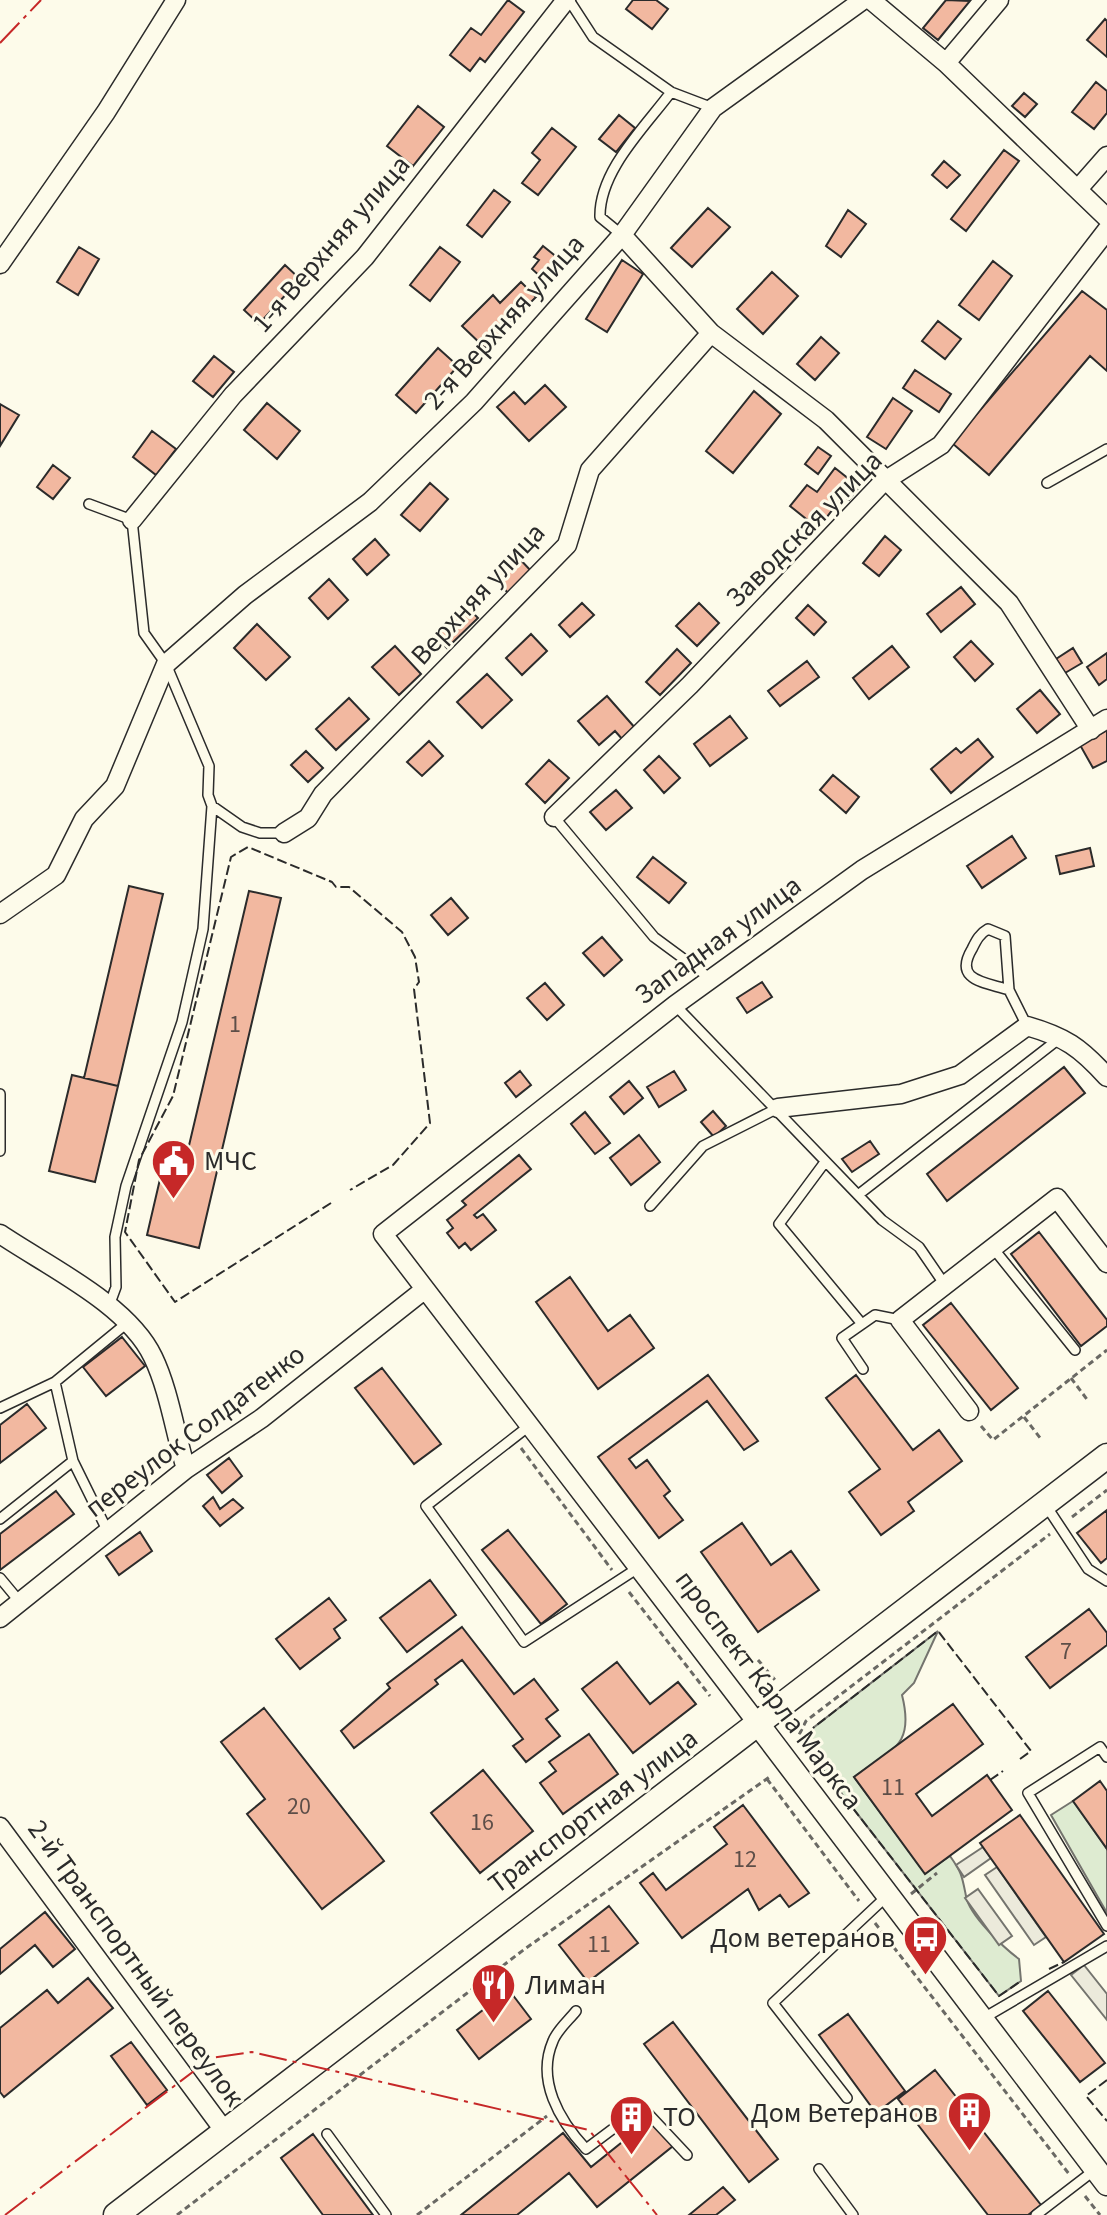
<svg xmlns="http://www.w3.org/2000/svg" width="1107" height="2215" font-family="'Source Sans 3',sans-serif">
<rect width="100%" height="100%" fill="#fdfbea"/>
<path fill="#deebd1" stroke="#74746e" stroke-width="2" d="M938,1631L914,1683L902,1695C915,1747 892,1749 854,1777L925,1873L950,1856C962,1873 962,1876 966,1896C969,1915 1004,1948 1019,1959L1021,1981L999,1996L810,1753L807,1739L813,1728Z
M1073,1801L1107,1849V1913L1051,1815Z"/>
<path fill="#eceadb" stroke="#74746e" stroke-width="2" d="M983,1847L991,1858L964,1877L956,1865Z
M997,1867L1046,1937L1034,1945L985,1875Z
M978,1889L1012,1936L999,1945L965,1898Z
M1084,1965L1107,1994V2020L1071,1975Z"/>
<path fill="#f2b8a0" stroke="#2b2b2b" stroke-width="2" d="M508,0L524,12L485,62L480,58L470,71L450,55L471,28L481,35Z
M633,0H656L668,9L652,29L626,9Z
M946,0L970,1L938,40L923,28Z
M1105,19L1107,21V57L1087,40Z
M1096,82L1107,91V113L1094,129L1072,112Z
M1024,93L1037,104L1025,117L1012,106Z
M418,106L444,127L413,166L387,146Z
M619,115L635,128L616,152L599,139Z
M552,128L576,147L538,195L522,183L540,160L532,153Z
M1004,150L1019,161L966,231L951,219Z
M944,161L960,175L947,188L932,175Z
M494,190L510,202L482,237L467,225Z
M708,208L730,227L692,267L671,248Z
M848,210L866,224L841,257L826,246Z
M543,246L558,258L542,278L532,269L539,260L534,257Z
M79,247L99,259L78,295L57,282Z
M440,247L460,262L430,301L410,285Z
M622,260L643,274L607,332L586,319Z
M993,261L1012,276L979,320L959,305Z
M285,265L300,279L259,324L244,310Z
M772,272L798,296L763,334L737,309Z
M521,282L536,297L485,348L462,326L493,295L500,303Z
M1082,291L1107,310V371L1090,356L989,475L952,443Z
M938,321L961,339L945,359L922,341Z
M821,337L839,353L815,380L797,364Z
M438,348L458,366L416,413L396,395Z
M214,356L234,372L213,397L193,381Z
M915,370L951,394L939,412L903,388Z
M545,385L566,407L529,441L497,407L514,392L525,404Z
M754,391L781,414L733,473L706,451Z
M893,398L912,411L886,449L867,437Z
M267,403L300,431L277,459L244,430Z
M0,404L19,415L0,446Z
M152,431L176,449L156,475L133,457Z
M818,447L831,456L818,474L805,464Z
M53,465L70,478L53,499L37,487Z
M835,468L859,487L849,500L843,496L823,522L815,515L810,522L790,506L807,485L817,492Z
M430,483L448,499L420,531L401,515Z
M885,536L901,550L879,576L863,563Z
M375,539L389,555L367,575L353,559Z
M516,555L532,572L509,594L493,577Z
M329,579L348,600L328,619L309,598Z
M961,587L975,604L941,632L927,614Z
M582,603L594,615L570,637L559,625Z
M699,603L719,623L697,646L676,626Z
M808,605L826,622L814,635L796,618Z
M466,606L478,618L447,648L435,636Z
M257,624L290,657L266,680L234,648Z
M531,634L547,651L522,675L506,658Z
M971,641L993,664L975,681L954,657Z
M395,646L421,674L399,695L372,667Z
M892,646L909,667L869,699L853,678Z
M1073,648L1082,663L1065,673L1056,659Z
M677,649L691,663L660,695L646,682Z
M1107,653V679L1099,685L1087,667Z
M807,661L819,677L780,706L768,691Z
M487,674L512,700L482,728L457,702Z
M1040,690L1060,714L1037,733L1017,709Z
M607,696L636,729L623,740L615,731L599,745L578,721Z
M349,698L369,719L336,750L316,729Z
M730,716L747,738L710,766L694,744Z
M1107,730V761L1093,768L1080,745Z
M978,739L993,757L951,793L931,769L956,748L961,753Z
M429,741L443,756L422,776L407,762Z
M306,751L323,768L308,782L291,765Z
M659,756L680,778L664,793L644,770Z
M549,760L569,778L545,803L526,784Z
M833,775L859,797L846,813L820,790Z
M616,790L632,808L606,830L590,812Z
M1012,836L1026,858L982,888L967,866Z
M1090,848L1094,866L1060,874L1056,856Z
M653,857L686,883L669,903L637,877Z
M129,886L163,894L118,1086L84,1078Z
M249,891L281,898L199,1248L147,1235L167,1149L187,1154Z
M451,898L468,918L448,935L431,915Z
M602,937L622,960L604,976L583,953Z
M762,982L772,997L747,1013L737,998Z
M545,983L564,1005L547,1020L527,998Z
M1064,1067L1085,1093L947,1201L927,1174Z
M520,1071L531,1085L516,1097L505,1083Z
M674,1071L686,1090L659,1107L647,1087Z
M72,1075L118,1086L95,1182L49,1171Z
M629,1081L643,1098L624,1114L610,1097Z
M713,1111L726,1126L714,1137L701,1122Z
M585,1112L610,1143L595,1154L571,1124Z
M639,1135L660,1162L631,1185L610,1158Z
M870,1141L879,1154L852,1172L842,1159Z
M519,1155L531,1169L474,1215L477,1218L483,1214L496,1230L471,1250L465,1243L459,1248L447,1233L453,1228L447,1220L466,1205L462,1201Z
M1039,1232L1107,1320V1326L1081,1346L1011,1254Z
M570,1277L608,1331L630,1315L654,1348L598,1389L536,1302Z
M951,1303L1018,1388L991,1410L923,1325Z
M122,1337L145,1366L106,1396L83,1367Z
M382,1368L441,1444L414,1464L355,1388Z
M708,1375L758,1441L744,1450L707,1401L629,1459L636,1468L647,1460L670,1491L664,1496L683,1520L659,1538L598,1457Z
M856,1375L913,1450L939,1430L962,1461L908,1502L914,1511L881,1535L849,1492L880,1469L826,1398Z
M27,1404L46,1428L0,1463V1425Z
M229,1458L242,1476L222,1493L207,1475Z
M56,1491L74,1514L0,1570V1534Z
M213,1497L220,1509L233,1499L243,1508L220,1526L203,1506Z
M1107,1510V1558L1101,1563L1077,1533Z
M742,1523L771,1565L791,1551L819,1590L758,1632L701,1552Z
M508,1530L567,1604L541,1624L482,1550Z
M140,1532L152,1551L119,1575L106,1556Z
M430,1580L456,1615L407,1652L380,1618Z
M329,1598L346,1620L334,1629L340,1638L300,1669L276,1639Z
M1089,1609L1107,1633V1645L1050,1688L1026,1657Z
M462,1627L514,1694L534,1679L558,1710L546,1719L560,1736L526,1762L513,1746L523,1739L462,1660L435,1680L438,1684L354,1748L341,1731L390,1688L387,1684Z
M617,1662L650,1704L678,1682L696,1704L633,1753L582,1689Z
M953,1704L983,1744L916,1794L932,1816L987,1775L1012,1810L925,1874L854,1777Z
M264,1708L384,1861L322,1909L247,1814L265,1799L221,1742Z
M589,1734L618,1774L563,1814L540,1783L556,1771L549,1762Z
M483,1770L533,1831L480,1873L431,1813Z
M1100,1781L1107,1791V1849L1073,1801Z
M743,1805L809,1893L789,1907L780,1895L759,1910L748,1889L682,1938L640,1883L653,1873L666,1890L727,1844L714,1827Z
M1020,1815L1104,1934L1064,1962L980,1843Z
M609,1906L638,1943L588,1982L559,1945Z
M45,1912L75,1949L53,1967L35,1945L0,1974V1949Z
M88,1978L113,2008L4,2097L0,2092V2028L47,1990L58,2003Z
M509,1990L531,2019L479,2059L457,2030Z
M1048,1991L1105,2063L1080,2082L1023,2011Z
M848,2014L905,2091L876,2113L819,2035Z
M673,2022L778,2159L749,2182L644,2044Z
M131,2042L167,2090L147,2105L111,2056Z
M935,2070L1041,2205L1028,2215H988L898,2099Z
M651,2119L673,2146L597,2207L569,2173L517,2215H461L563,2133L591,2167Z
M313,2134L373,2215H323L281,2158Z
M723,2187L735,2200L716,2215H689Z"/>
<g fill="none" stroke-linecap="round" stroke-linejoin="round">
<defs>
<path id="service" d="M569,0L593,37L671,92L713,108
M622,235L600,217C599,171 645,127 671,92
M1047,483L1107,449
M89,504L132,520L144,633L166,664L209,766L208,795L212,806L242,827L260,833H284
M554,817L654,937L711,979
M1009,990C985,982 953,981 972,949C976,941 979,934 988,929L1005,936L1009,990L1027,1026
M675,1005L882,1220L919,1247L945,1285
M0,1094V1151
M825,1162L779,1224L862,1324
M858,1195L1060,1038
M650,1206L703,1146L778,1108
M993,1248L1075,1350
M109,1306L116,1287L115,1237L126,1186L182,1022L203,929L212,806
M863,1369L842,1338L875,1315L900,1320
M55,1382L73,1461L108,1532
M0,1408L55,1382L127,1323
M529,1426L426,1506L524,1642L638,1568
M1045,1504L1088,1569L1107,1581
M0,1519L73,1461
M0,1578L20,1602
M1107,1757L1100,1747L1028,1793L1107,1926
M576,2011C569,2020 557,2030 553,2041C536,2080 559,2120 586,2149L642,2107L687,2155
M982,2019L1107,1946
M847,2098L773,2003L888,1895
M327,2134L386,2215
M819,2169L853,2215
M1036,2215L1096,2169"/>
<path id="minor" d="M871,0L946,63L1107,218
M946,63L999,0
M1078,189L1107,156
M622,235L711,333L826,420L1009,603L1091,730
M0,264L106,112L176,0
M132,520L233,395L365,257L566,0
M554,817L690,685L883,482L941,445L1107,230
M284,833L308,818L323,794L567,545L590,470L711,333
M0,914L56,875L84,819L115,786L166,664L245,595L370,502L474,402L622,235L713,108L863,0
M778,1108L901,1094L960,1075L1027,1026C1065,1037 1080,1047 1107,1077
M0,1234C47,1266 128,1304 153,1357C169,1390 175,1433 186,1469
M969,1411L900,1320L1057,1198L1107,1263
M0,1618L186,1469L262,1418L424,1290
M758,1724L383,1234L675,1005L862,870L1107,719
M0,1827L226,2133"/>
<path id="tertiary" d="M758,1724L1107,2184"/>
<path id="secondary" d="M116,2215L1107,1456"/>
</defs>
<use href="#service" stroke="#2b2b2b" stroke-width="12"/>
<use href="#minor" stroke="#2b2b2b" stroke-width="21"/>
<use href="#tertiary" stroke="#2b2b2b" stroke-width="25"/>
<use href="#secondary" stroke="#2b2b2b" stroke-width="27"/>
<path stroke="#6a6964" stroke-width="3" stroke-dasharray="6 4" stroke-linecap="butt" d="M1071,1378L1089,1402
M1024,1417L1041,1439
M981,1426L993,1440L1107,1350
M521,1448L612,1570
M1072,1517L1107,1490
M629,1592L710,1696
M758,1660L775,1680
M799,1744L798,1737L806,1721L1050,1534
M767,1779L859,1901
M911,1894L937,1873
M875,1923L1069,2174
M1085,2196L1100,2215
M177,2215L526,1948L771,1776
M417,2215L547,2116"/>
<use href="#service" stroke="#fdfbea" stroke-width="9"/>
<use href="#minor" stroke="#fdfbea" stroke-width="18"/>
<use href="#tertiary" stroke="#fdfbea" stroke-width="22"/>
<use href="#secondary" stroke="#fdfbea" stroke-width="24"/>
<path stroke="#2b2b2b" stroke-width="2" stroke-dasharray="10 4" stroke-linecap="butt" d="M331,1203L175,1302L125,1232L139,1160L173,1096L231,857L248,847L332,882L336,887H349L402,932L415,957L419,982L414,989L430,1123L393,1165L350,1190
M1020,1759L1031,1751L938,1631L813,1728L807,1739L810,1753L999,1996L1021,1981
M990,1780L1003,1771
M1049,1969L1064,1962
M1107,2080L1086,2096L1107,2121"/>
<path stroke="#c62828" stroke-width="2" stroke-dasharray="28 6 4 6" stroke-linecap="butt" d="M0,43L41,0
M5,2215L211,2058L252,2052L589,2130L657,2215"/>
</g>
<defs>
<symbol id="civic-pin" viewBox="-11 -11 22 30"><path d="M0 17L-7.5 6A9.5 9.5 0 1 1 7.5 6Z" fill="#c62828" stroke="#fdfbea"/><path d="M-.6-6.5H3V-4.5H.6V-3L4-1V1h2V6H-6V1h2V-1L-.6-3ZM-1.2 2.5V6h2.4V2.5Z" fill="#fff"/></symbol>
<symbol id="bus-pin" viewBox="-11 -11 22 30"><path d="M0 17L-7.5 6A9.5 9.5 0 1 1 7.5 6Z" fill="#c62828" stroke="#fdfbea"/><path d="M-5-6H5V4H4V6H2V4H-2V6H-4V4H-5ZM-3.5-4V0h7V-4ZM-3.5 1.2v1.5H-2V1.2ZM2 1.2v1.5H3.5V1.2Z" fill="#fff"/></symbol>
<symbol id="restaurant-pin" viewBox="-11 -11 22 30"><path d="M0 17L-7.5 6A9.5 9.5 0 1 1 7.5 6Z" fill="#c62828" stroke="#fdfbea"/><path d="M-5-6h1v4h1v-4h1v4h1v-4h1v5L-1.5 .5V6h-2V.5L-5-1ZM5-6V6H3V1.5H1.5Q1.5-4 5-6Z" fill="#fff"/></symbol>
<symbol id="building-pin" viewBox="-11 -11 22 30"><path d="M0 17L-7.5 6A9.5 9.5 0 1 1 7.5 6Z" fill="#c62828" stroke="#fdfbea"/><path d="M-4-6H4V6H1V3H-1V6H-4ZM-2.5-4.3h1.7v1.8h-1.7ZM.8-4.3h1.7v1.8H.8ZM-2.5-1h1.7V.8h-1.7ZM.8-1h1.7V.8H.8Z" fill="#fff"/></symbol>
</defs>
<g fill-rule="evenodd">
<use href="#civic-pin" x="148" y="1136" width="51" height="69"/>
<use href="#bus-pin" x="900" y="1912" width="51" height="69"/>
<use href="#restaurant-pin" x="468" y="1960" width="51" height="69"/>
<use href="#building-pin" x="944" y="2088" width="51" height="69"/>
<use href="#building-pin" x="606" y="2092" width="51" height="69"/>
</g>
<g text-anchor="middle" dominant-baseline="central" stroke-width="6" stroke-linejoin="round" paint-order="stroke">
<g font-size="24" fill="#5d4e48">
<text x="235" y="1024">1</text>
<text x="1066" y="1651">7</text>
<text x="893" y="1787">11</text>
<text x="299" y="1806">20</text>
<text x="482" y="1822">16</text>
<text x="745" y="1859">12</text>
<text x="599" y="1944">11</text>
</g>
<g font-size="28" fill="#2b2b2b" stroke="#fdfbea">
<text transform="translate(331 244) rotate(-49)">1-я Верхняя улица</text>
<text transform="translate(504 322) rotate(-48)">2-я Верхняя улица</text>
<text transform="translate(804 529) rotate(-45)">Заводская улица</text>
<text transform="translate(478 594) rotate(-47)">Верхняя улица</text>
<text transform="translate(718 940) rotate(-36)">Западная улица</text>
<text transform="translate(195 1431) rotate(-37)">переулок Солдатенко</text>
<text transform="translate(769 1690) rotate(53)">проспект Карла Маркса</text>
<text transform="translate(593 1811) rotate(-37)">Транспортная улица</text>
<text transform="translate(136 1963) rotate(54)">2-й Транспортный переулок</text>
</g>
<g font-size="28" fill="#2b2b2b" stroke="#fdfbea" text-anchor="start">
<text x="204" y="1161">МЧС</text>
<text x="895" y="1938" text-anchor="end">Дом ветеранов</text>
<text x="525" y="1985">Лиман</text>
<text x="938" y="2113" text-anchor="end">Дом Ветеранов</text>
<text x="663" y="2117">ТО</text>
</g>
</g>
</svg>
